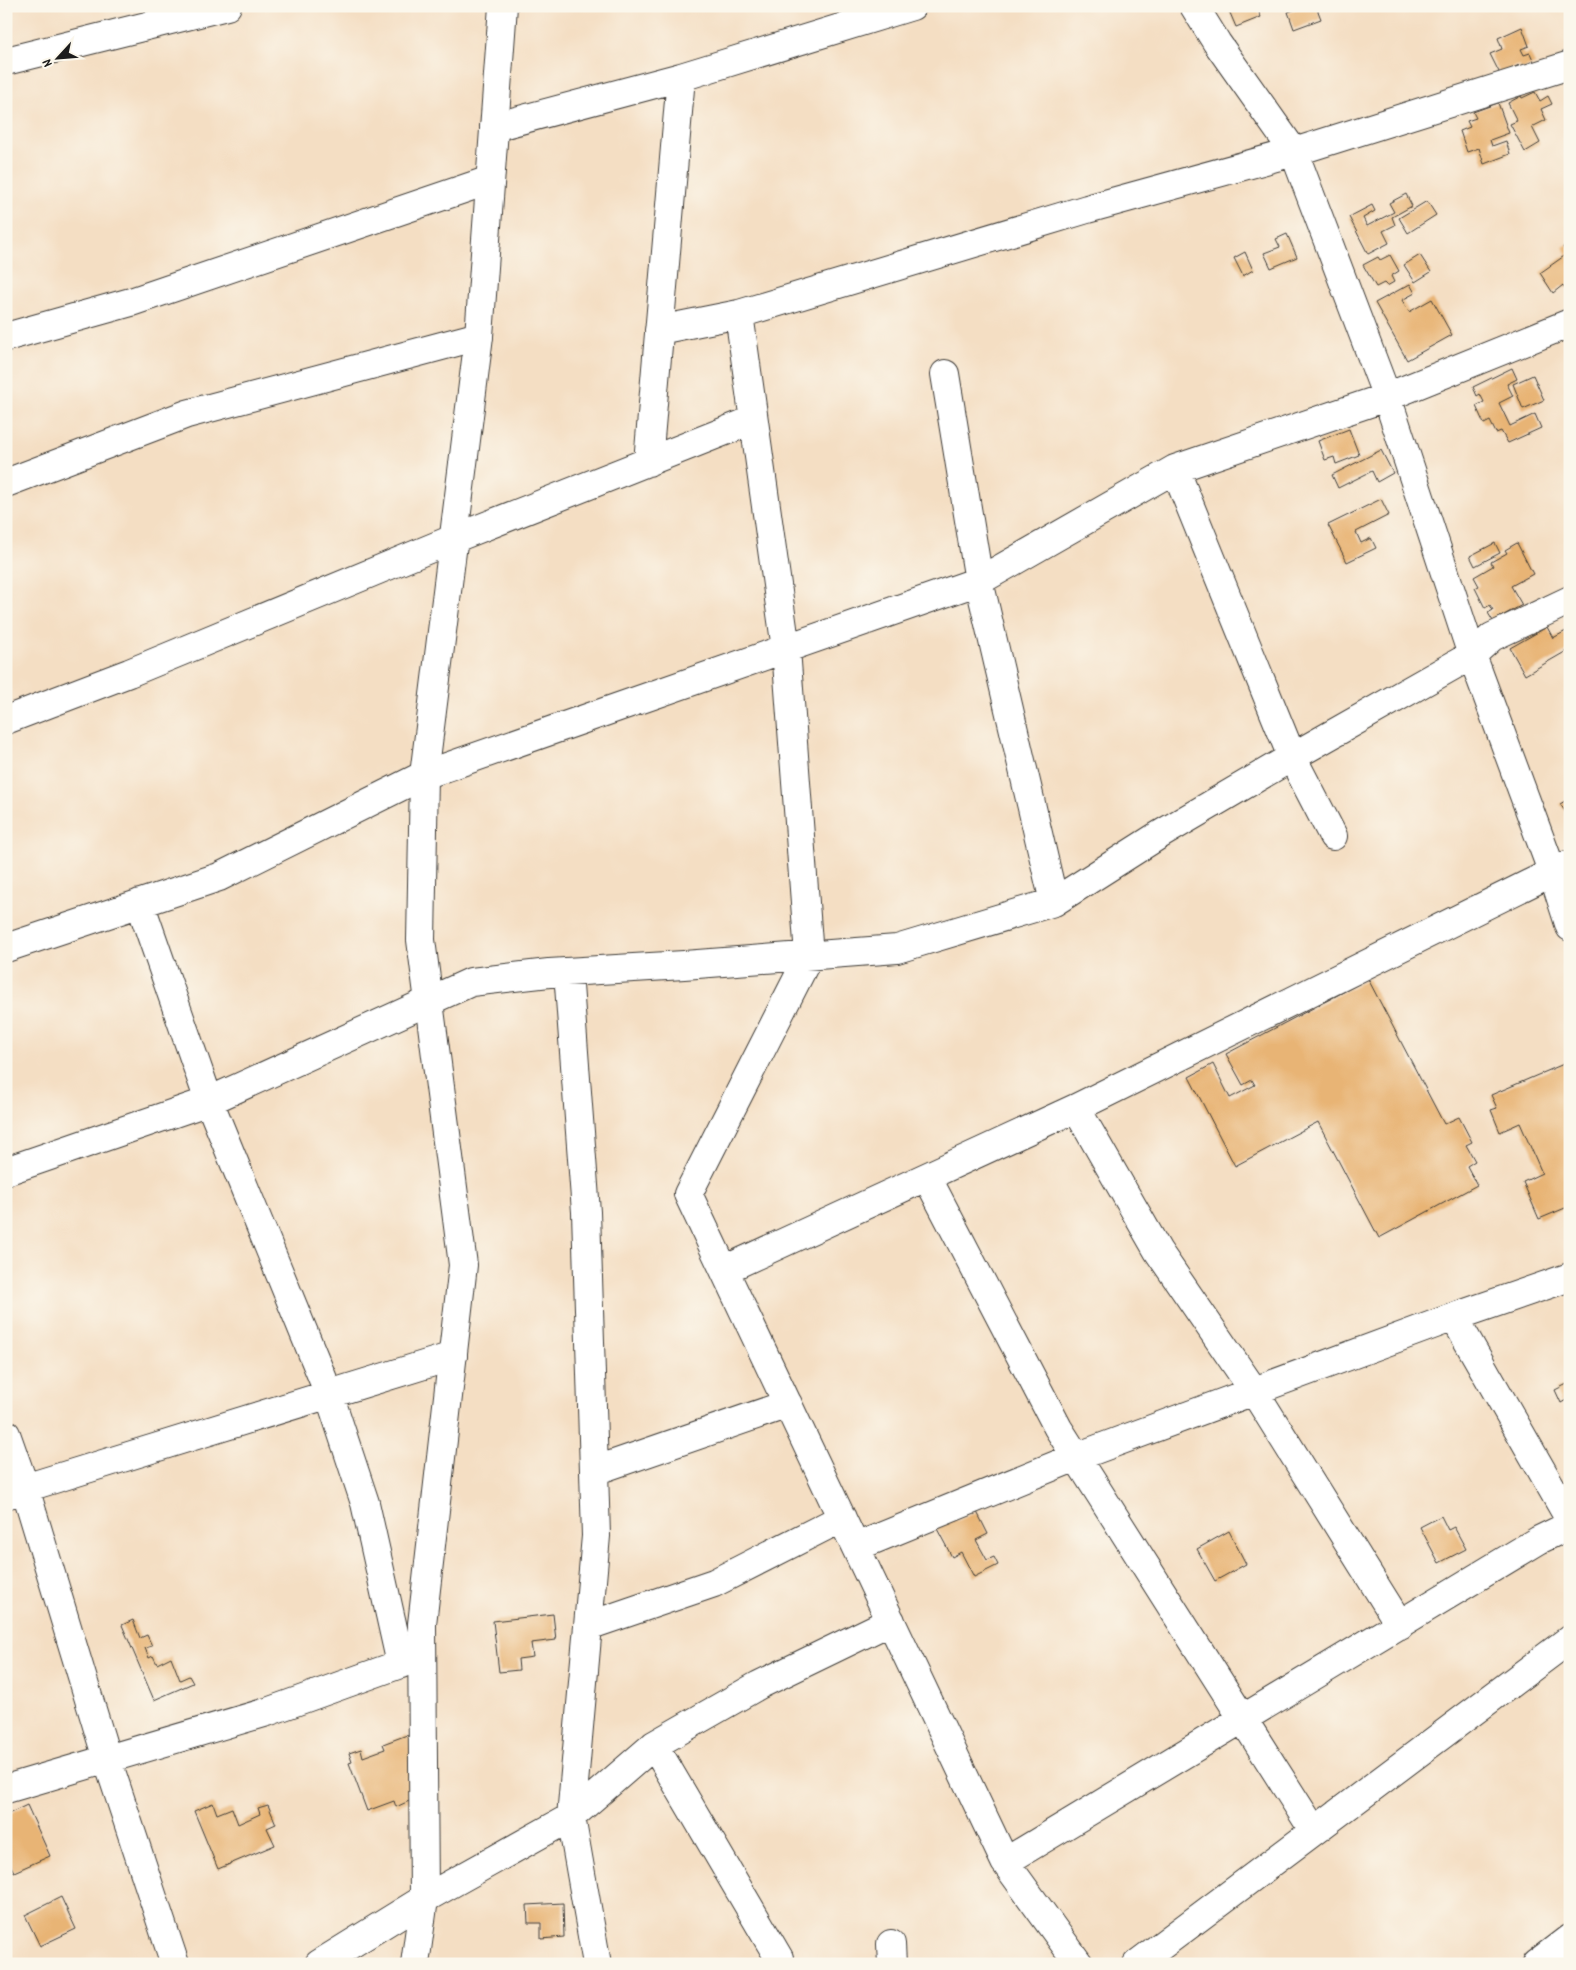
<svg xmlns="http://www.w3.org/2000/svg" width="1576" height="1970" font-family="Dekko,sans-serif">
<rect width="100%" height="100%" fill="#fbf7ec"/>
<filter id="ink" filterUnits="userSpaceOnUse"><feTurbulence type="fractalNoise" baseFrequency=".02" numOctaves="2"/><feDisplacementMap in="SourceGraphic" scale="10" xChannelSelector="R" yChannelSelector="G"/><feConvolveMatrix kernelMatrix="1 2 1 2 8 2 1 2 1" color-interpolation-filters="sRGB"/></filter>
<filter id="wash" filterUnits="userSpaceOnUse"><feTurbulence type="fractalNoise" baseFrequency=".0096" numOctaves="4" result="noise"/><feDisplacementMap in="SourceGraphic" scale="20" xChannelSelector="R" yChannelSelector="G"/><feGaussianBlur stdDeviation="1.12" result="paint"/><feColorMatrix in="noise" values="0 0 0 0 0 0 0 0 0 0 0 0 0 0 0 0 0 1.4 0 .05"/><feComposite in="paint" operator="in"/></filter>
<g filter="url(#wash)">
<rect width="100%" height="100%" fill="#f4dec3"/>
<g id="blocks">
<path fill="#e8b474" d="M1227,6H1256L1261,17L1236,27Z
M1304,6H1316L1321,19L1294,29L1288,12Z
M1522,27L1529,46L1521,49L1524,55L1530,53L1535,64L1521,70L1519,65L1500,74L1490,54L1502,49L1498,38Z
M1535,92L1540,101L1548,96L1552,104L1541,109L1546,120L1532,127L1540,143L1525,152L1510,124L1517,121L1508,103L1521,96L1522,98Z
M1498,103L1509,133L1490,140L1492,146L1506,141L1510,154L1484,164L1479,148L1467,152L1460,131L1470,127L1467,121L1476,118L1473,112Z
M1406,194L1412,206L1392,217L1395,225L1383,231L1389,243L1368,254L1349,217L1372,205L1375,211L1363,218L1367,226L1394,212L1389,203Z
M1427,201L1436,215L1408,233L1399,218Z
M1287,234L1297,257L1271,268L1264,253L1280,247L1276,239Z
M1570,243V285L1565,288L1563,285L1553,293L1540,273L1567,254L1563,247Z
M1245,252L1253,270L1243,276L1234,258Z
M1390,255L1399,271L1391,276L1394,282L1387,286L1384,283L1376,287L1363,265L1378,257L1380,260Z
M1420,255L1431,272L1415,282L1404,265Z
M1410,284L1415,293L1402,300L1409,312L1432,299L1452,335L1407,360L1375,303Z
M1512,368L1517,379L1507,384L1513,396L1499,403L1510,426L1535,414L1541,428L1508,443L1501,431L1496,433L1490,421L1484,424L1476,406L1484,402L1480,394L1477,396L1473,387Z
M1533,375L1544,400L1523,409L1513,384Z
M1349,429L1359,455L1336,464L1334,457L1325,460L1318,441Z
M1381,450L1393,473L1377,482L1372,471L1338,488L1332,475Z
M1381,499L1389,515L1356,532L1361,543L1371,538L1376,548L1347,562L1328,525Z
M1495,543L1500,553L1475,566L1470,556Z
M1517,543L1533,574L1511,586L1522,605L1493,621L1488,613L1493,610L1490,605L1485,608L1475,588L1479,586L1474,577L1493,566L1491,562L1507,553L1505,550Z
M1547,627L1553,638L1566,631L1570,636V649L1525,675L1510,648Z
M1570,798V818L1560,804Z
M1368,979L1444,1124L1459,1117L1472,1142L1466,1145L1475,1161L1467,1166L1477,1185L1379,1238L1318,1122L1235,1166L1189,1077L1213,1064L1230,1098L1255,1085L1252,1080L1243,1085L1226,1054Z
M1566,1063L1570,1072V1206L1539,1219L1523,1182L1542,1173L1520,1123L1500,1132L1491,1110L1497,1108L1491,1095Z
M1567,1384L1570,1390V1402L1568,1399L1561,1403L1555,1390Z
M977,1512L988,1534L976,1540L987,1560L994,1557L998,1565L974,1577L961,1552L952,1557L935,1525L954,1515L957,1521Z
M1441,1516L1448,1530L1454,1527L1466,1549L1439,1563L1420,1527Z
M1229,1531L1246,1564L1215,1581L1197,1549Z
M553,1614L556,1640L531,1643L533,1657L518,1659L519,1670L499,1672L493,1621Z
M133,1620L140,1638L147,1635L152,1646L145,1648L149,1658L153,1656L157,1664L171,1657L180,1680L189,1676L193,1683L154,1700L122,1625Z
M407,1735L409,1739L416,1737L420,1796L396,1807L394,1801L367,1811L349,1763L352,1762L349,1753L361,1749L363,1757L385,1749L383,1744Z
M213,1803L217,1814L232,1808L238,1824L260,1814L258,1808L268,1805L276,1824L267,1828L275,1845L218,1869L194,1811Z
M27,1805L50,1856L14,1872L6,1856V1815Z
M61,1897L76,1929L40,1946L25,1915Z
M563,1903L564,1937L541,1939V1923H528L527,1905Z"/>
</g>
</g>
<g filter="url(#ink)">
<use href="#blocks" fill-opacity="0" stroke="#3c3935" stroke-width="1"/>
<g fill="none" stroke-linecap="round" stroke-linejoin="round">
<defs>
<path id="minor" d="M1194,6L1217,43L1294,152L1387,397L1472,655L1552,871L1570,927
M6,61L227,6
M494,127L681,77L912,6
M739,314L786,649L809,956L688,1194L1005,1862L1079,1964
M659,330L739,314L1087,209L1294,152L1570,65
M6,337L131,302L490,180
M945,374L979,581L1054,902
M648,462L681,77
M1175,469L1292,757L1333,836
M6,483L187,414L479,336
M6,720L129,673L453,539L753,420
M140,903L209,1101L329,1394L365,1503L401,1664
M6,948L219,877L424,775L979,581L1175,469L1387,397L1570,323
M568,972L586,1212L596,1536L571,1817L597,1964
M1076,1108L1158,1251L1254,1391L1400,1625
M6,1171L209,1101L471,982L549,973L684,965L897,949L1054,902L1156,837L1292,757L1472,655L1492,637L1570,600
M927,1177L1058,1428L1314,1831
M724,1270L1076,1108L1567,865
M1454,1317L1570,1520
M6,1434L25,1488L107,1759L175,1964
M594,1471L788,1404
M6,1495L25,1488L453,1356
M856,1547L1076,1457L1454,1317L1570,1277
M588,1626L714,1583L842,1518
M654,1745L779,1958L780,1964
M6,1789L267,1712L417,1658
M1005,1862L1539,1540L1570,1525
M891,1944L892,1964
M319,1964L424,1899L571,1817L654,1745L759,1685L891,1621
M1137,1964L1570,1639
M1536,1964L1570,1938"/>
<path id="tertiary" d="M415,1964L424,1899L422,1624L463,1265L421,940L424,775L479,336L503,6"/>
</defs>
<use href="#minor" stroke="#3c3935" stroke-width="30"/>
<use href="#tertiary" stroke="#3c3935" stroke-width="30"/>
<use href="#minor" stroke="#fff" stroke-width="28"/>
<use href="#tertiary" stroke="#fff" stroke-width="28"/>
</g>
</g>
<rect width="1576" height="1970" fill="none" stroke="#fbf7ec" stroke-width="25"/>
<g transform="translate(58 58) rotate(244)" stroke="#fbf7ec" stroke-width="4" paint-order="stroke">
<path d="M0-4L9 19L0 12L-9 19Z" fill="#1c1c1c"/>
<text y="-8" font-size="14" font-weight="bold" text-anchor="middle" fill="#1c1c1c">N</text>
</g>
</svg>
